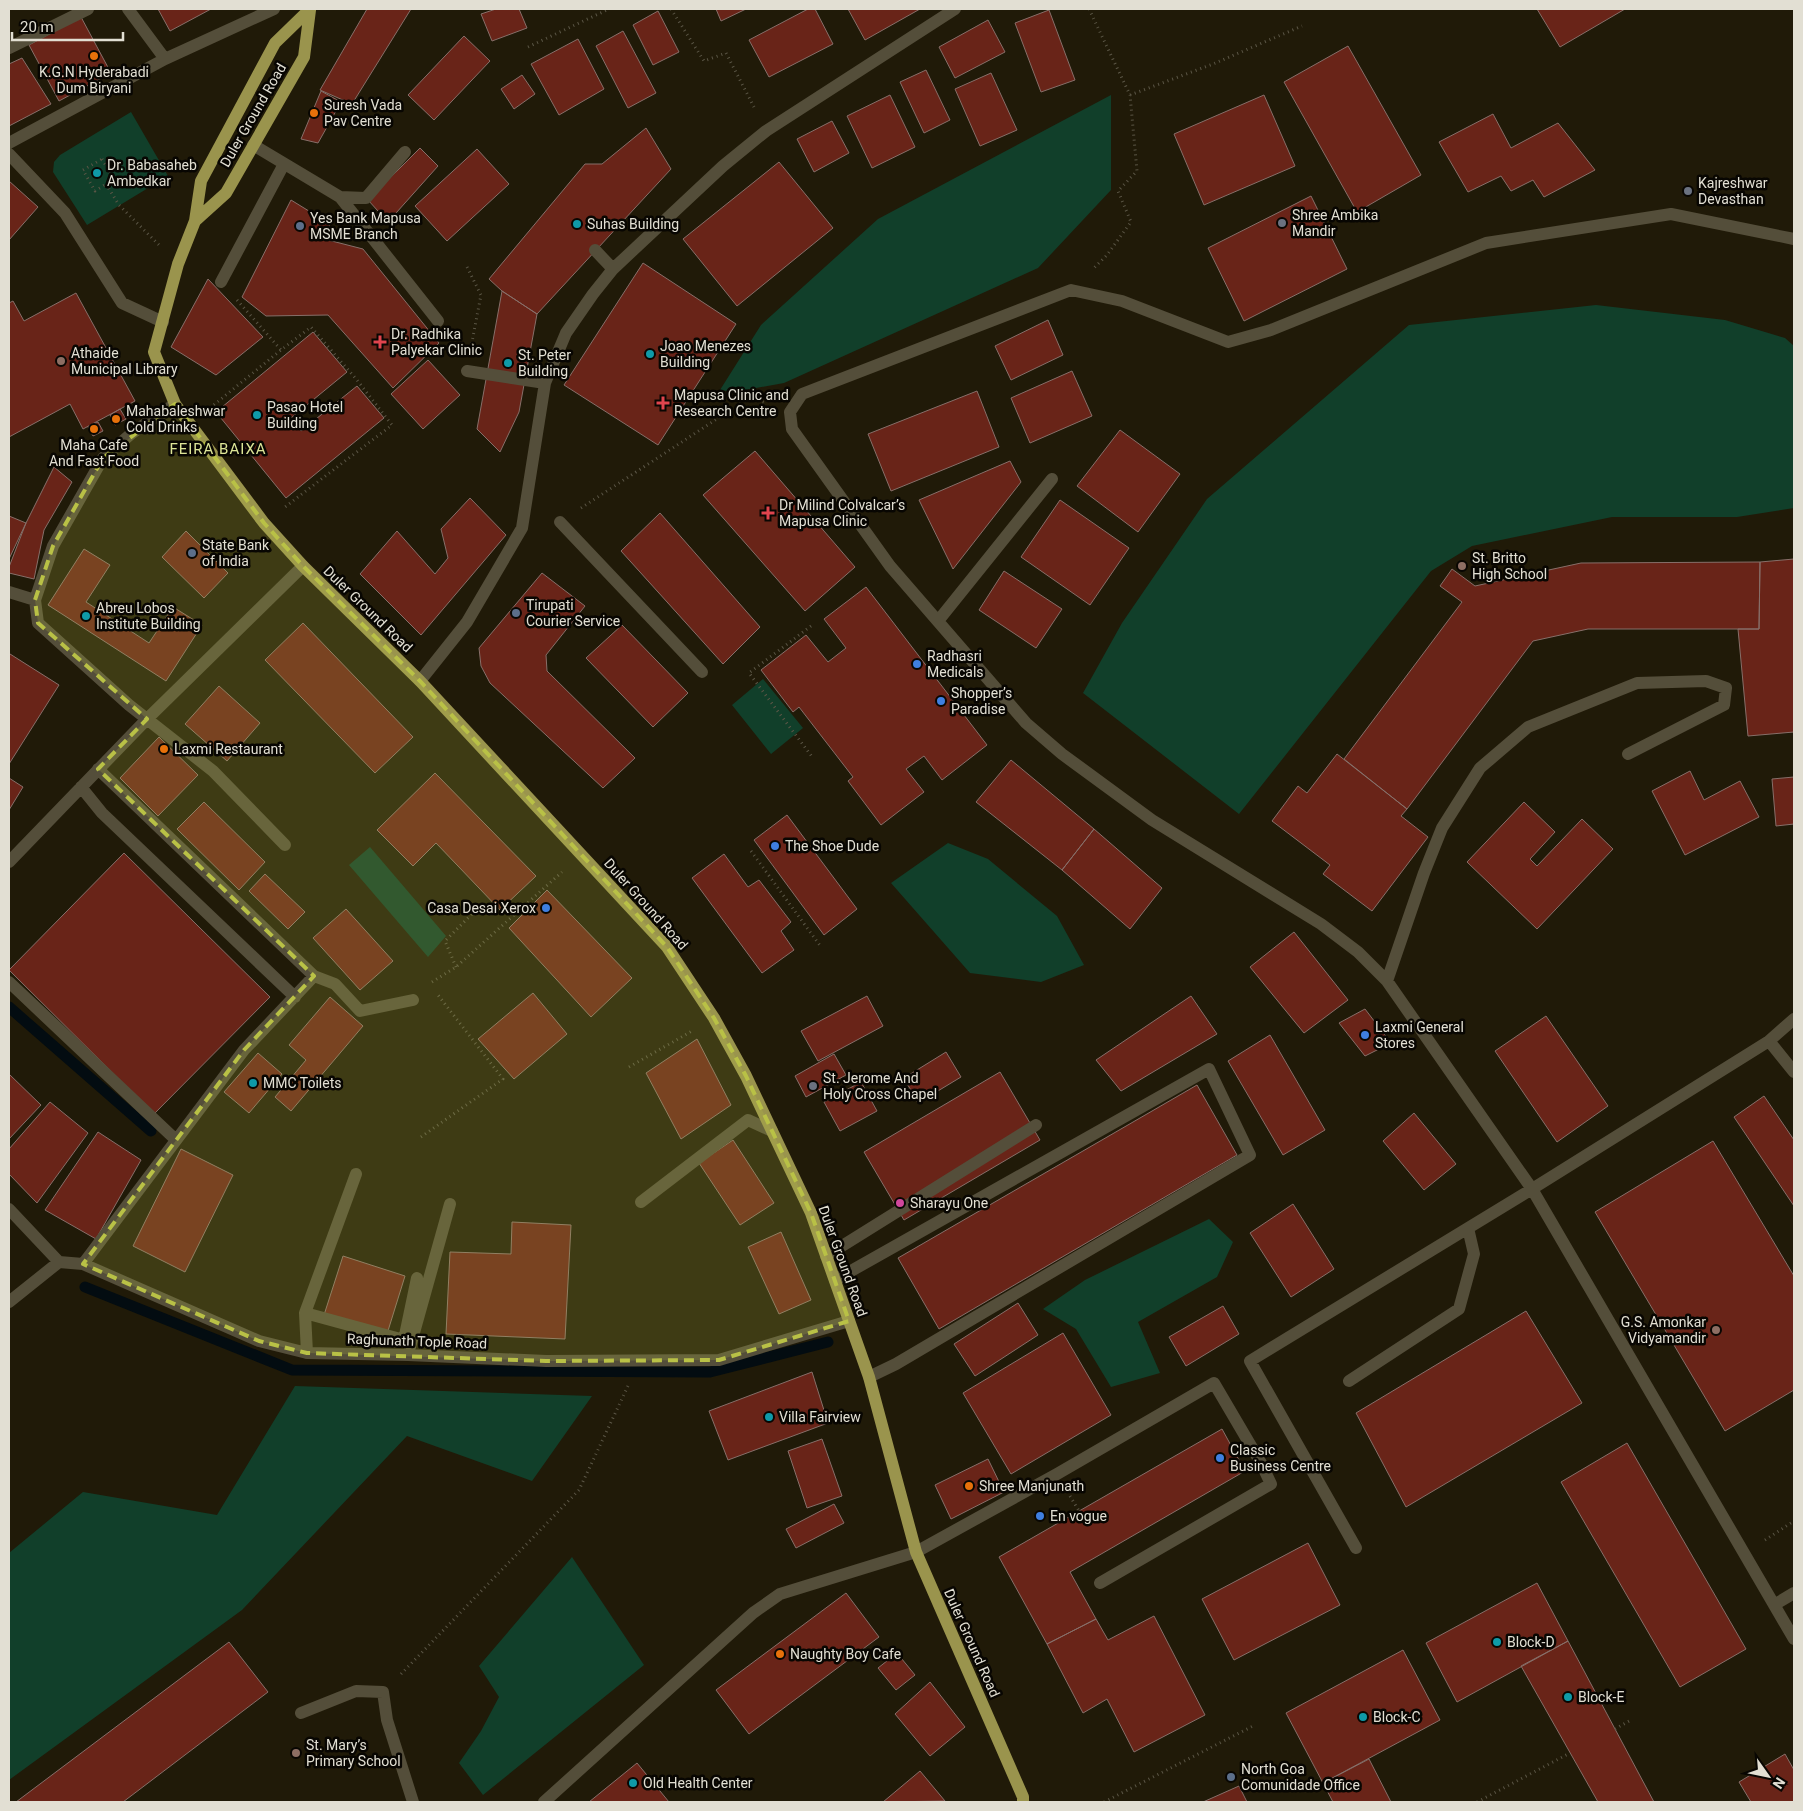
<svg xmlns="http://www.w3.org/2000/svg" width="1803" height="1811" font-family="Roboto,sans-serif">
<rect width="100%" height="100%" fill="#201a08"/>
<path fill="#113f2a" d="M1111,95V190L1038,268L784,383L734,392L720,390L761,325L878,219Z
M131,112L168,176L87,225L53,172L54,162L60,155Z
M1596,305L1725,320L1785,338L1794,346V508L1737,517H1612L1472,546L1431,571L1239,814L1083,693L1122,623L1207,499L1409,325Z
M763,679L803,728L771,754L732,705Z
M948,843L988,859L1057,916L1084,965L1041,982L970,973L891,883Z
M370,847L446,936L428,957L349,865Z
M1209,1219L1233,1242L1217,1277L1138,1322L1160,1373L1111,1387L1076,1329L1043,1309L1085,1280Z
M295,1386L592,1396L532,1481L407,1436L242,1610L9,1780V1553L83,1492L217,1515Z
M572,1557L644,1665L483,1795L459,1763L481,1731L499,1697L479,1666Z"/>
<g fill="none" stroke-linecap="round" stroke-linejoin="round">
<path stroke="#030c11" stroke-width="11" d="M9,1007L151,1131
M85,1287L292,1370L710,1372L828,1342"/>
</g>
<path fill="#692418" stroke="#876f69" d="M158,9H211L170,31Z
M367,9H411L352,104L320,90Z
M496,9H519L527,28L492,41L481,14Z
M716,9H746L721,21Z
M808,9H815L833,44L769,77L749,40Z
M848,9H920L865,40Z
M1537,9H1625L1560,47Z
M1049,10L1075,80L1041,92L1015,23Z
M658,11L679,52L653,65L633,25Z
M81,17L111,73L59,101L29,45Z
M988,20L1005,52L955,78L939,47Z
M623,31L656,93L628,108L596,46Z
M464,36L490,61L434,120L408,95Z
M578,39L604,89L559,115L531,64Z
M1348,46L1421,175L1357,212L1284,82Z
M22,58L51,104L9,126V64Z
M926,70L950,120L924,133L900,82Z
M991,73L1017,130L980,146L955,89Z
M522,75L535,94L514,109L501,89Z
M321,91L341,102L318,143L301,139Z
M890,95L915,147L872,168L847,116Z
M1264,95L1295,166L1204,205L1174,134Z
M1493,114L1511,148L1558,123L1595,170L1544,197L1533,180L1511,191L1501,176L1468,192L1439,142Z
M832,121L849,153L814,172L797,139Z
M646,128L671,169L537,314L502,291L489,279L585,164H602Z
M420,148L438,166L388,222L368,200Z
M477,149L509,184L447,241L415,206Z
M779,162L833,228L737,306L683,239Z
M9,181L38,207L9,240Z
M1311,196L1347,269L1244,321L1208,248Z
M291,200L330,224L324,239L363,249L439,343L393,388L328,315L266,316L242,297Z
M643,263L736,324L658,445L564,385Z
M208,279L263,337L216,375L171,347Z
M502,291L537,314L519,412L500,452L477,429Z
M76,293L135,401L83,429L70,404L9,437V303L13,301L24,321Z
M1048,320L1063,355L1011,380L995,346Z
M313,332L347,372L291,418L301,431L357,386L384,418L286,498L216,412Z
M428,360L460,395L423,429L391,394Z
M1072,371L1092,416L1030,443L1011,398Z
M977,391L999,447L891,491L868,434Z
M120,409L126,419L115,425L110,415Z
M98,422L103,431L93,436L88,427Z
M1120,430L1180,474L1138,532L1077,486Z
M755,451L855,567L805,611L703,495Z
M1010,461L1021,482L953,569L919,500Z
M54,467L72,482L44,530L34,579L9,573V567L26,523Z
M470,498L506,535L421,635L360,574L397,531L435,574L448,558L441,529Z
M1060,500L1129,548L1090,605L1021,557Z
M660,513L760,627L723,664L621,551Z
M9,516L26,523L9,559Z
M186,531L228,573L204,598L162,557Z
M84,549L110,565L86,602L149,643L173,607L202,625L166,681L48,605Z
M1794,559V732L1748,736L1738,629H1759L1760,562Z
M1760,562L1759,629H1588L1533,641L1407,809L1344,759L1462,602L1440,586L1452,569L1475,586L1581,563Z
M1004,571L1062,609L1036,648L979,610Z
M542,573L585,606L546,655L547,671L635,758L603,788L490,683L481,666L479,648Z
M866,587L987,745L942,780L924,756L906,769L924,792L881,825L848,781L853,777L799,707L793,712L761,670L806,635L828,662L846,648L824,619Z
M303,623L413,737L375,773L265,660Z
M622,625L688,693L653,727L586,658Z
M10,654L59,685L9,764V655Z
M219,686L260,723L227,761L185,724Z
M159,737L198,775L158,816L120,778Z
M1337,754L1407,809L1401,816L1428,837L1372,911L1323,874L1330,865L1272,821L1298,786L1307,793Z
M1011,760L1094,829L1062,870L976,802Z
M1690,771L1704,800L1740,781L1759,817L1685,855L1652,791Z
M435,773L536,876L500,910L436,843L413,866L377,830Z
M1794,777V824L1776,826L1772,779Z
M9,778L23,787L9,810Z
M204,802L265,862L239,890L177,829Z
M1524,802L1555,832L1530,859L1537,866L1582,819L1613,849L1537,929L1467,862Z
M787,815L857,909L824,935L754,840Z
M1094,829L1162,888L1130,929L1062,870Z
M124,853L270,997L154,1114L9,970Z
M724,854L748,887L759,880L791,922L781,931L794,950L762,973L692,878Z
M265,874L305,912L288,929L249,891Z
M547,890L632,978L591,1017L509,928Z
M346,909L393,961L360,990L313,938Z
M1294,932L1348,1000L1304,1033L1250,967Z
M533,993L567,1034L514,1079L478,1039Z
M867,996L883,1026L818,1061L801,1031Z
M1191,996L1217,1034L1121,1091L1096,1060Z
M330,997L363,1026L291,1111L275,1097L306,1060L289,1045Z
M1365,1009L1391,1043L1365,1056L1339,1023Z
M1546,1016L1608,1106L1557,1142L1495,1051Z
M1270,1035L1325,1130L1283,1155L1228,1061Z
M697,1039L731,1105L681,1139L646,1073Z
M946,1052L961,1077L918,1103L904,1078Z
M258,1053L282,1074L249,1113L224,1092Z
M834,1054L846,1075L806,1097L795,1076Z
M1000,1072L1040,1140L904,1220L864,1152Z
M9,1074L41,1105L9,1139Z
M861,1082L877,1111L840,1131L824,1102Z
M1197,1085L1237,1155L939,1329L898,1258Z
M1764,1096L1794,1140V1206L1734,1117Z
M50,1102L88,1133L37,1203L9,1174V1149Z
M1414,1113L1456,1164L1424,1190L1383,1141Z
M98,1132L141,1160L96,1239L45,1210Z
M733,1140L774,1203L740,1225L699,1163Z
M1713,1141L1794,1276V1390L1725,1431L1595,1212Z
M181,1149L233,1175L185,1272L133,1246Z
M1293,1204L1334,1269L1291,1297L1250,1233Z
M512,1222L571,1225L565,1339L446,1334L450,1252L511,1254Z
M781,1232L811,1300L779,1314L748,1247Z
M343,1256L405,1276L387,1334L324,1315Z
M1018,1303L1038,1335L975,1376L954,1344Z
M1223,1306L1239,1334L1186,1366L1169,1337Z
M1526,1311L1582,1403L1406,1507L1356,1413Z
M1063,1333L1111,1415L1011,1474L963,1393Z
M812,1372L828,1423L728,1460L709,1411Z
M1222,1429L1245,1471L1070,1572L1096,1619L1047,1644L999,1557Z
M822,1439L842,1496L807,1508L788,1451Z
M1627,1443L1746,1649L1680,1687L1561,1482Z
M988,1459L1004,1492L951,1519L935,1485Z
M834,1504L844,1523L796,1548L786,1529Z
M1308,1543L1340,1605L1234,1660L1202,1599Z
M1537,1583L1568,1641L1457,1702L1426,1643Z
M846,1593L879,1637L749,1734L716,1690Z
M1154,1616L1205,1715L1134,1752L1107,1699L1083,1713L1047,1644L1096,1619L1108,1640Z
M1568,1641L1615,1729L1654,1802H1598L1521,1666Z
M229,1642L268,1692L123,1802H16Z
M1403,1650L1440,1720L1323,1783L1286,1713Z
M897,1653L915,1675L896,1690L878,1668Z
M930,1682L965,1727L930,1756L895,1714Z
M1785,1754L1794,1770V1802H1751L1739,1782Z
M1369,1759L1391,1802H1333L1323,1783Z
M637,1763L669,1802H589Z
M920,1771L945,1801L883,1802Z
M1239,1786L1247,1802H1203Z"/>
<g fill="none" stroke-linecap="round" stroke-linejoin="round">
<path stroke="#5b5646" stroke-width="3" stroke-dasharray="1 4" stroke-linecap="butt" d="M671,9L704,61L726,53L754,107
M1089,9L1130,95L1137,171L1118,191L1131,222L1107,255L1093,269
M528,47L609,9
M1130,95L1213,64L1302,26
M102,159L114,179L95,191L83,170Z
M106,184L119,205L159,245
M467,267L481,295L471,347
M237,300L281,350L311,327L357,380L392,425L285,507
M210,408L281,350
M581,508L749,398L766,403
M811,626L749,673L813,758
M751,851L821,947
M456,967L445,941L476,910
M432,982L456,967L562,872
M629,1067L692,1031
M421,1137L503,1079L438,995
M1070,1496L1079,1511
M1765,1540L1794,1521
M401,1674L579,1490L628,1386
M1615,1729L1631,1720
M1104,1802L1253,1726
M1477,1802L1570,1753"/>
<path stroke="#544e3a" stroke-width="12" d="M128,9L165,59
M9,48L88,9
M9,143L165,59L274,9
M253,145L340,197L438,321
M9,154L65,213L122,303L163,322
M340,197L366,198L405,152
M1794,239L1671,214L1486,243L1271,330L1228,342L1122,301L1071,290L802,394L790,412L792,429L890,566L1026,723L1062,754L1152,820L1321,924L1358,952L1387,981L1532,1189L1794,1639
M595,250L613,269
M221,282L284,164
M467,371L545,383
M175,404L132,433L103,458L53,546L35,600L38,623L129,705L213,771L285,845
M560,522L702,672
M9,592L35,600
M938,621L1052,479
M420,681L467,622L522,528L545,383L566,333L593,294L613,269L723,166L766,131L955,9
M98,769L314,976L335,984L360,1011L413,1000
M81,787L102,813L295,997
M9,862L147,719L303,566
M1387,981L1424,873L1442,828L1480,768L1528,727L1637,683L1706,681L1726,688L1724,705L1628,754
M9,982L176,1140
M1769,1041L1794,1072
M641,1202L748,1120L772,1131
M9,1209L59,1262
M826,1256L1036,1125
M83,1264L244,1050L314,976
M835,1280L1209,1069L1250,1155L896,1364L869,1377
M9,1302L59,1262L83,1264L259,1341L307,1353L408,1355L546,1361L719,1360L849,1321
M305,1313L404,1340L417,1278
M410,1347L450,1204
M307,1353L305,1313L356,1174
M1349,1381L1459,1309L1474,1254L1468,1228
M1356,1548L1250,1361L1532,1189L1769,1041L1794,1019
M1774,1605L1794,1593
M301,1713L356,1691L383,1692L387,1720L413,1802
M544,1802L753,1613L780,1594L916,1552L1057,1474L1214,1383L1261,1463L1271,1484L1100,1583"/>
<path stroke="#9a944d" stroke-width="12" d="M310,9L275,43L201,181L195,221L178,264L154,352L175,404L264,523L303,566L420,681L667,947L714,1018L746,1076L811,1213L869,1377L916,1552L1023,1797V1802
M195,221L226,193L304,57L310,10"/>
</g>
<path fill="#b9c146" fill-opacity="0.2" stroke="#b9c146" stroke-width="4" stroke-dasharray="10 6" stroke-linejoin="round" d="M175,404L264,523L303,566L420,681L667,947L714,1018L746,1076L811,1213L849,1321L719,1360L546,1361L307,1353L259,1341L83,1264L244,1050L314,976L98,769L147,719L38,623L35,600L53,546L103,458Z"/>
<g fill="#e8710a" stroke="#080602" stroke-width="2">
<circle cx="94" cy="56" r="5"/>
<circle cx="314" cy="113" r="5"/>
<circle cx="116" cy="419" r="5"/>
<circle cx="94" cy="429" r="5"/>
<circle cx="164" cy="749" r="5"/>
<circle cx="969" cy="1486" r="5"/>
<circle cx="780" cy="1654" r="5"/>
</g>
<g fill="#0f9aa8" stroke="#080602" stroke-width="2">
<circle cx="97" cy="173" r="5"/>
<circle cx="577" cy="224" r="5"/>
<circle cx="650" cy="354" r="5"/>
<circle cx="508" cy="363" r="5"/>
<circle cx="257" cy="415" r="5"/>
<circle cx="86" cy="616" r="5"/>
<circle cx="253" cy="1083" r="5"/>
<circle cx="769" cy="1417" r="5"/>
<circle cx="1497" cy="1642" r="5"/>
<circle cx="1568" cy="1697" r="5"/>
<circle cx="1363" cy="1717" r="5"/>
<circle cx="633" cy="1783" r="5"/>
</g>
<g fill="#6b7280" stroke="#080602" stroke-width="2">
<circle cx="1688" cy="191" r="5"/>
<circle cx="1282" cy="223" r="5"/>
<circle cx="813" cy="1086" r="5"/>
</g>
<g fill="#5c6f8a" stroke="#080602" stroke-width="2">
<circle cx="300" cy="226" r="5"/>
<circle cx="192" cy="553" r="5"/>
<circle cx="516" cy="613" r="5"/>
<circle cx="1231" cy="1777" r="5"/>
</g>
<g fill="#e0444e" stroke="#080602" stroke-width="2">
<path d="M377.5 334.5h5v5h5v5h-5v5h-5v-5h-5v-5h5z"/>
<path d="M660.5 395.5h5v5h5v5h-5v5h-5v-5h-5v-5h5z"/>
<path d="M765.5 505.5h5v5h5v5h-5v5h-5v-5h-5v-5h5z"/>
</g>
<g fill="#8d6e63" stroke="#080602" stroke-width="2">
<circle cx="61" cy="361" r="5"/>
<circle cx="1462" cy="566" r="5"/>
<circle cx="1716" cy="1330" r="5"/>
<circle cx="296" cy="1753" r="5"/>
</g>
<g fill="#3f7fe0" stroke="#080602" stroke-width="2">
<circle cx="917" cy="664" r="5"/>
<circle cx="941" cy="701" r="5"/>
<circle cx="775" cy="846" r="5"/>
<circle cx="546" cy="908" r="5"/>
<circle cx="1365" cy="1035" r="5"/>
<circle cx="1220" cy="1458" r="5"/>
<circle cx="1040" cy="1516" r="5"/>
</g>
<circle fill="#d1479c" stroke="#080602" stroke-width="2" cx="900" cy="1203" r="5"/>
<g text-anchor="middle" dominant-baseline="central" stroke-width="5" stroke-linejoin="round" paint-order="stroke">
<g font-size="14" fill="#e2dfd3" stroke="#080602" text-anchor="start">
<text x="94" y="72" text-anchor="middle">K.G.N Hyderabadi<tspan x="94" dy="16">Dum Biryani</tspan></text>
<text x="324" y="105">Suresh Vada<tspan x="324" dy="16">Pav Centre</tspan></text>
<text x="107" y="165">Dr. Babasaheb<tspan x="107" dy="16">Ambedkar</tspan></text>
<text x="1698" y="183">Kajreshwar<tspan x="1698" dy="16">Devasthan</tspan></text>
<text x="1292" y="215">Shree Ambika<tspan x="1292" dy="16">Mandir</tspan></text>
<text x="310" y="218">Yes Bank Mapusa<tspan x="310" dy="16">MSME Branch</tspan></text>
<text x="587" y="224">Suhas Building</text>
<text x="391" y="334">Dr. Radhika<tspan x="391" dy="16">Palyekar Clinic</tspan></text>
<text x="660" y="346">Joao Menezes<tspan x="660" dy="16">Building</tspan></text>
<text x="71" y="353">Athaide<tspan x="71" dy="16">Municipal Library</tspan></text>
<text x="518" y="355">St. Peter<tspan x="518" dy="16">Building</tspan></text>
<text x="674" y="395">Mapusa Clinic and<tspan x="674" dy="16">Research Centre</tspan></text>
<text x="267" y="407">Pasao Hotel<tspan x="267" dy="16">Building</tspan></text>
<text x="126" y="411">Mahabaleshwar<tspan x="126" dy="16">Cold Drinks</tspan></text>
<text x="94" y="445" text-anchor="middle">Maha Cafe<tspan x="94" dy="16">And Fast Food</tspan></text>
<text x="779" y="505">Dr Milind Colvalcar’s<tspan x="779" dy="16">Mapusa Clinic</tspan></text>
<text x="202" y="545">State Bank<tspan x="202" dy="16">of India</tspan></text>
<text x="1472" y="558">St. Britto<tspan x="1472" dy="16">High School</tspan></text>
<text x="526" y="605">Tirupati<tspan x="526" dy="16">Courier Service</tspan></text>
<text x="96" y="608">Abreu Lobos<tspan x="96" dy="16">Institute Building</tspan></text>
<text x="927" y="656">Radhasri<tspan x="927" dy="16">Medicals</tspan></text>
<text x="951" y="693">Shopper’s<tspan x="951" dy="16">Paradise</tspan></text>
<text x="174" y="749">Laxmi Restaurant</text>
<text x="785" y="846">The Shoe Dude</text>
<text x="536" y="908" text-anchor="end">Casa Desai Xerox</text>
<text x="1375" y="1027">Laxmi General<tspan x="1375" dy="16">Stores</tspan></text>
<text x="823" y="1078">St. Jerome And<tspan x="823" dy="16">Holy Cross Chapel</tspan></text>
<text x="263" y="1083">MMC Toilets</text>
<text x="910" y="1203">Sharayu One</text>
<text x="1706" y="1322" text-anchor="end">G.S. Amonkar<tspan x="1706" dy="16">Vidyamandir</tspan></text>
<text x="779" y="1417">Villa Fairview</text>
<text x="1230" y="1450">Classic<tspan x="1230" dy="16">Business Centre</tspan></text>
<text x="979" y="1486">Shree Manjunath</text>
<text x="1050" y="1516">En vogue</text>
<text x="1507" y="1642">Block-D</text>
<text x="790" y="1654">Naughty Boy Cafe</text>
<text x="1578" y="1697">Block-E</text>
<text x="1373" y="1717">Block-C</text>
<text x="306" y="1745">St. Mary’s<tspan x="306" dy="16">Primary School</tspan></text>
<text x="1241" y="1769">North Goa<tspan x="1241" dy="16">Comunidade Office</tspan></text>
<text x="643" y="1783">Old Health Center</text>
</g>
<g font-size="14" fill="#e2dfd3" stroke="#080602">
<text transform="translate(253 115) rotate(-60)">Duler Ground Road</text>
<text transform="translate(368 609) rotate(44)">Duler Ground Road</text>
<text transform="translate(646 904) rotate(48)">Duler Ground Road</text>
<text transform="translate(843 1261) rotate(70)">Duler Ground Road</text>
<text transform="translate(417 1341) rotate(2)">Raghunath Tople Road</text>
<text transform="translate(972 1643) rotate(66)">Duler Ground Road</text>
</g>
<g font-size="15" letter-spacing="1" fill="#dce496" stroke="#080602">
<text x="218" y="449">FEIRA BAIXA</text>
</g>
</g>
<rect width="1803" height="1811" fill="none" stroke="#e2dfd3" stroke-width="20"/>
<g transform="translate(1768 1776) rotate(123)" stroke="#080602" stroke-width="4" paint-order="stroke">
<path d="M0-4L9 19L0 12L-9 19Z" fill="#e2dfd3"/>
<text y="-8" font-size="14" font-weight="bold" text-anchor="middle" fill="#e2dfd3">N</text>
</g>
<path d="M12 32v8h111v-8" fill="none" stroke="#e2dfd3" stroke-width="2.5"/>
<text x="20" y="32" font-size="15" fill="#e2dfd3" stroke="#080602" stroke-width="4" paint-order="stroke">20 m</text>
</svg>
